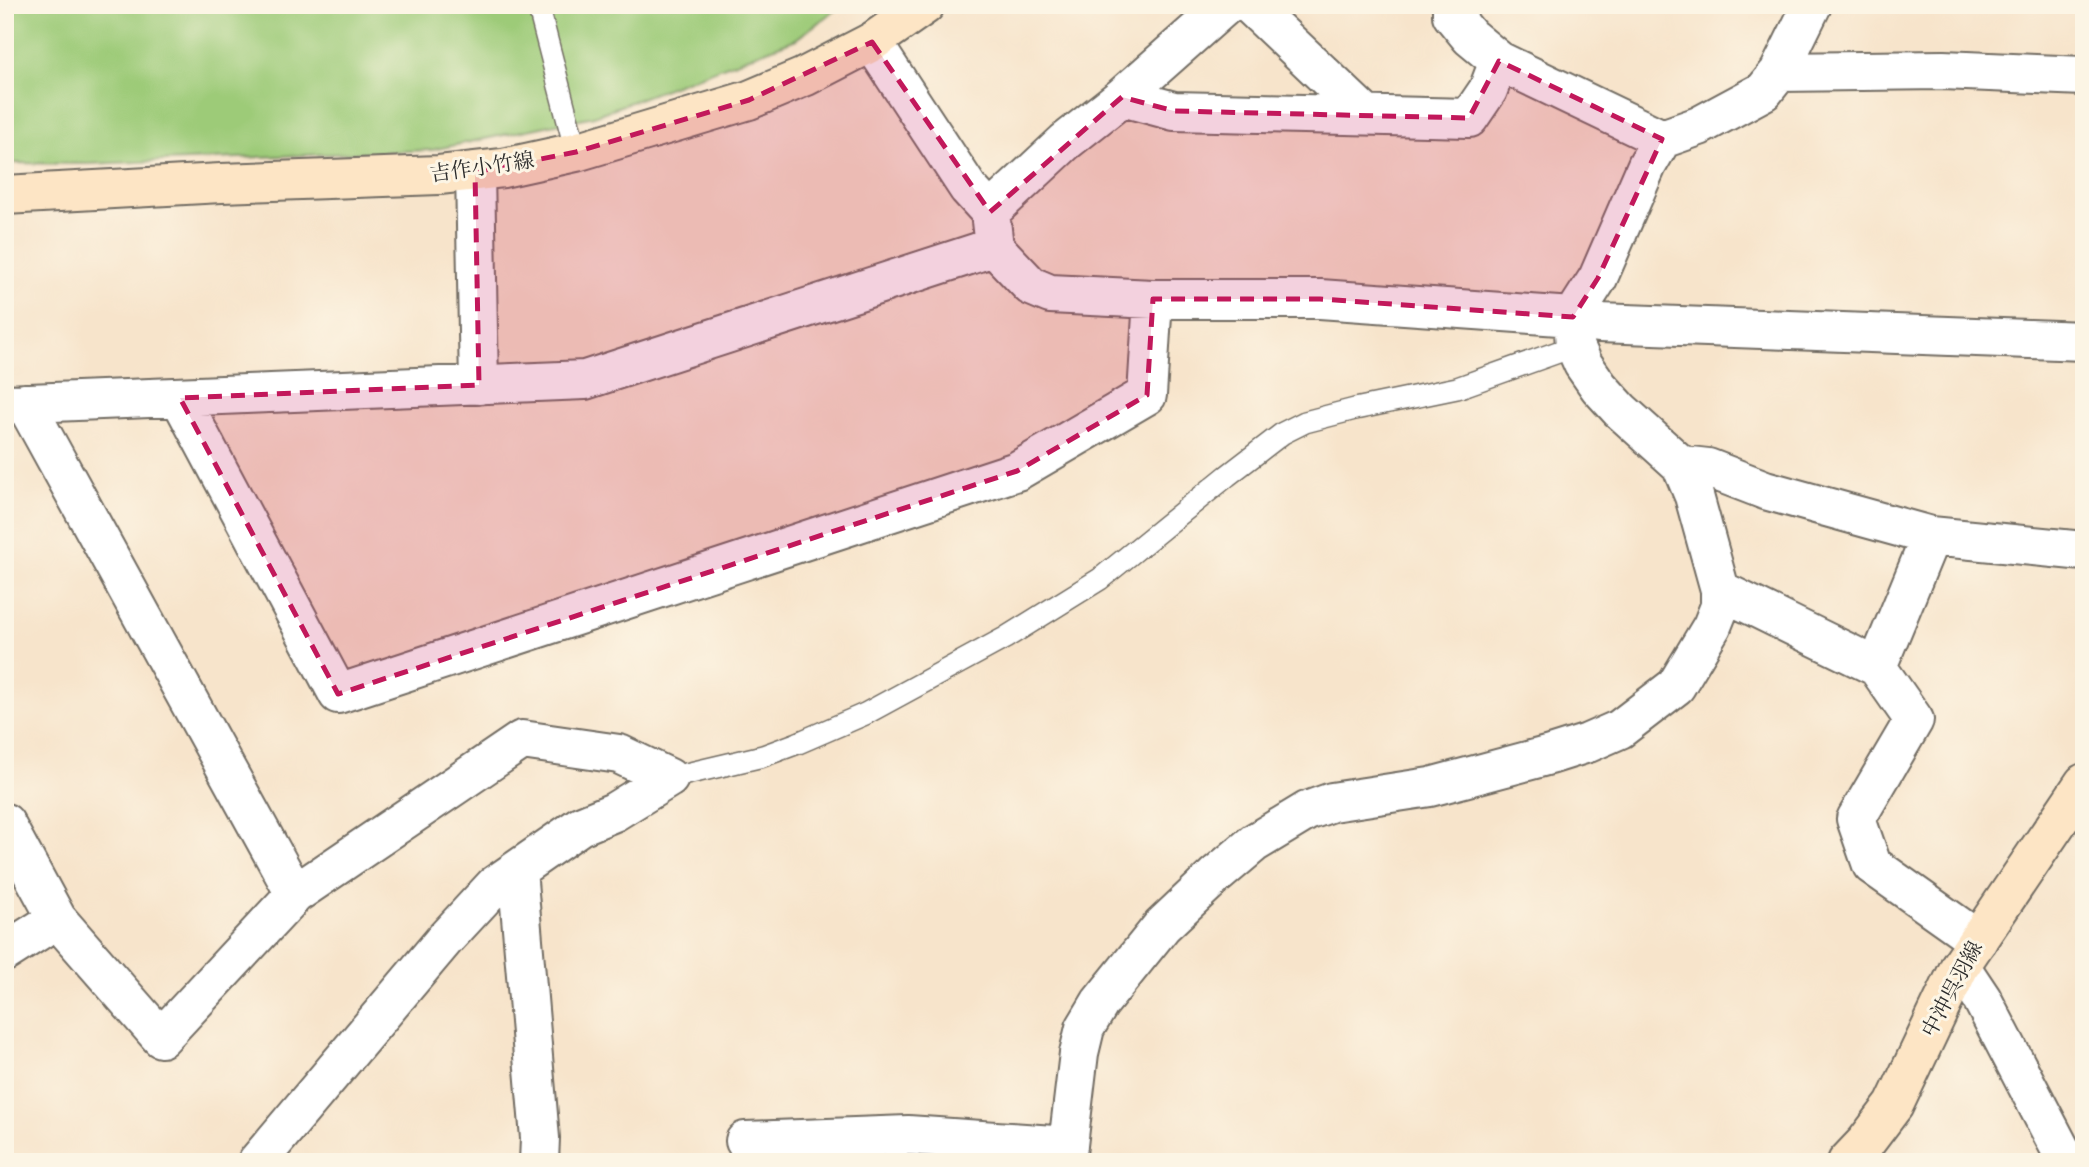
<svg xmlns="http://www.w3.org/2000/svg" width="2089" height="1167" font-family="'IM FELL French Canon','Noto Serif JP',serif">
<rect width="100%" height="100%" fill="#fcf5e5"/>
<filter id="ink" filterUnits="userSpaceOnUse"><feTurbulence type="fractalNoise" baseFrequency=".0143" numOctaves="2"/><feDisplacementMap in="SourceGraphic" scale="14" xChannelSelector="R" yChannelSelector="G"/><feConvolveMatrix kernelMatrix="1 2 1 2 8 2 1 2 1" color-interpolation-filters="sRGB"/></filter>
<filter id="wash" filterUnits="userSpaceOnUse"><feTurbulence type="fractalNoise" baseFrequency=".00686" numOctaves="4" result="noise"/><feDisplacementMap in="SourceGraphic" scale="28" xChannelSelector="R" yChannelSelector="G"/><feGaussianBlur stdDeviation="1.57" result="paint"/><feColorMatrix in="noise" values="0 0 0 0 0 0 0 0 0 0 0 0 0 0 0 0 0 1.4 0 .05"/><feComposite in="paint" operator="in"/></filter>
<g filter="url(#wash)">
<rect width="100%" height="100%" fill="#f7e4cb"/>
<path fill="#9dcb78" stroke="#647b52" stroke-width="2" d="M5,5H842L796,39L594,116L432,150L88,164L5,163Z"/>
</g>
<g filter="url(#ink)">
<g fill="none" stroke-linecap="round" stroke-linejoin="round">
<defs>
<path id="service" d="M538,5L576,152
M669,778L763,756L798,743L865,714L1005,638L1100,579L1227,476L1283,433L1305,422L1355,409L1457,388L1575,346"/>
<path id="minor" d="M1250,5L1365,114
M1452,5V15L1470,37L1499,61L1662,139
M872,42L968,188L990,212L994,247L1031,286L1050,294L1153,299H1320L1573,317L1599,323L2084,341
M1779,72L1943,70L2084,76
M1122,97L1226,5
M475,172L479,385
M990,212L1065,142L1122,97L1174,111L1469,118L1488,90L1499,61
M180,398L338,694L1017,471L1147,395L1153,299
M25,403L295,894
M5,404L585,380L994,247
M1681,465L1708,468L1765,490L1931,536L2084,551
M1931,536L1877,667L1914,720L1856,819L1872,865L1978,940
M1720,590L1877,667
M5,823L57,919L161,1038L295,894L522,740L619,754L669,778
M517,870L540,1138L539,1162
M5,952L57,919
M1960,966L1982,999L2067,1162
M745,1141L908,1135L1068,1146
M257,1162L445,939L495,885L580,826L614,812L669,778
M1066,1162L1079,1053L1085,1028L1100,1003L1162,926L1215,876L1254,843L1307,811L1332,802L1430,787L1550,755L1588,743L1620,729L1676,686L1712,626L1720,606V590L1694,496L1681,465L1620,410L1599,387L1583,364L1575,346L1573,317L1598,278L1647,165L1662,139L1699,126L1764,91L1779,72L1812,5"/>
<path id="secondary" d="M5,195L221,183L439,175L503,168L576,152L749,100L804,77L872,42L925,5
M1847,1162L1866,1142L1894,1105L1960,966L2084,783"/>
</defs>
<use href="#service" stroke="#726c63" stroke-width="24"/>
<use href="#minor" stroke="#726c63" stroke-width="42"/>
<use href="#secondary" stroke="#726c63" stroke-width="42"/>
<use href="#service" stroke="#fff" stroke-width="21"/>
<use href="#minor" stroke="#fff" stroke-width="38"/>
<use href="#secondary" stroke="#fde5c5" stroke-width="38"/>
</g>
</g>
<path fill="#c2185b" fill-opacity="0.2" stroke="#c2185b" stroke-width="5" stroke-dasharray="14 9" stroke-linejoin="round" d="M872,42L990,212L1122,97L1174,111L1469,118L1499,61L1662,139L1598,278L1573,317L1320,299H1153L1147,395L1017,471L338,694L180,398L479,385L475,172L576,152L749,100Z"/>
<g text-anchor="middle" dominant-baseline="central" stroke-width="6" stroke-linejoin="round" paint-order="stroke">
<g font-size="21" fill="#2b2b2b" stroke="#fcf5e5">
<text transform="translate(482 167) rotate(-8)">吉作小竹線</text>
<text transform="translate(1952 989) rotate(-62)">中沖呉羽線</text>
</g>
</g>
<rect width="2089" height="1167" fill="none" stroke="#fcf5e5" stroke-width="28"/>
</svg>
